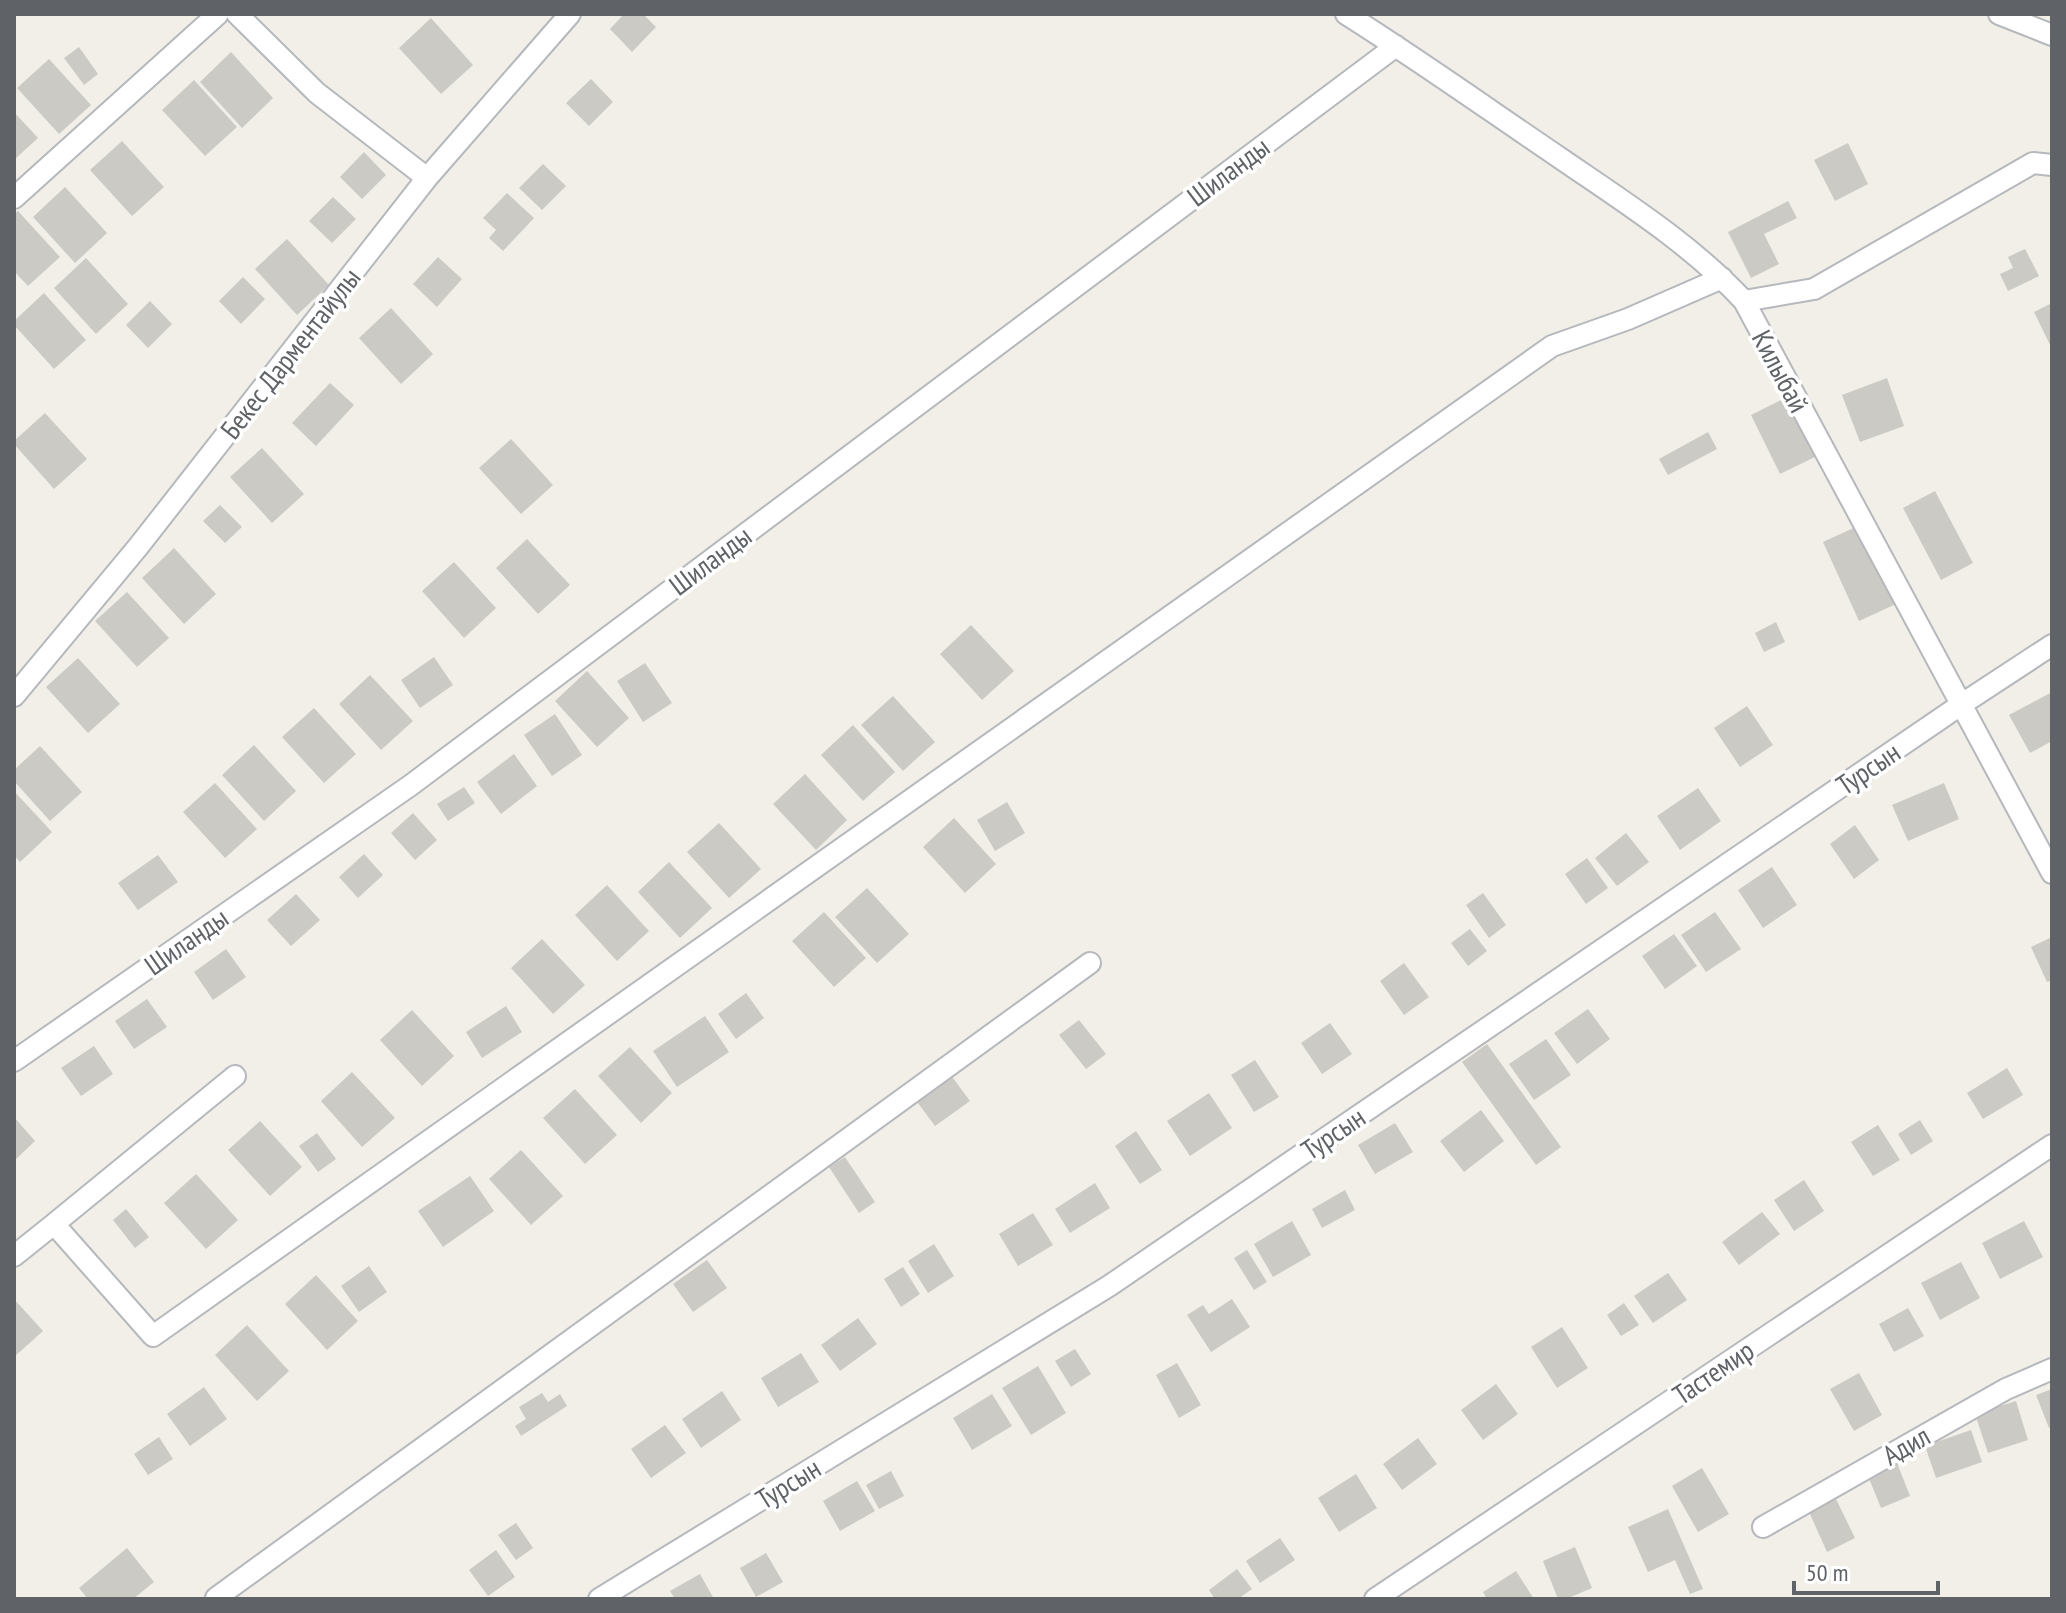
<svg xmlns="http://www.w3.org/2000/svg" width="2066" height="1613" font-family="'PT Sans Narrow',sans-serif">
<rect width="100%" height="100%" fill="#f1efe8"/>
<path fill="#cccac5" d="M624,14H643L656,27L632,52L610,29Z
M431,18L473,65L441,94L399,48Z
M79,47L98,74L84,85L64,58Z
M231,52L273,98L242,128L200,82Z
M49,59L91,105L59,134L17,88Z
M591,79L613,102L589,126L566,103Z
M194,80L237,127L205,156L162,110Z
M14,112L38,138L14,160Z
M122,141L164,187L132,216L90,170Z
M1848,143L1868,184L1835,201L1814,160Z
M364,152L386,175L362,199L340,177Z
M543,164L566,186L542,210L519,188Z
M65,187L107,233L75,263L33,217Z
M507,193L534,218L503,251L489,238L496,230L483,218Z
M333,197L356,219L332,243L309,221Z
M1788,201L1797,218L1764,234L1779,264L1751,278L1728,232Z
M18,211L60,257L28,286L14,271V214Z
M287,239L329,285L297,315L255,269Z
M2025,249L2039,276L2008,291L2000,274L2013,268L2008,257Z
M438,257L462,279L437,307L413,284Z
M86,258L128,304L96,334L54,288Z
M243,277L265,299L241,324L219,301Z
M44,293L86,340L54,369L14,325V321Z
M150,301L172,324L148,348L126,325Z
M2052,303V349L2034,312Z
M391,308L433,354L401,384L359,338Z
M1887,378L1904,426L1860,442L1842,395Z
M330,383L354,405L316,446L292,423Z
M1791,395L1819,455L1780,474L1751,415Z
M45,413L87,459L54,489L14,444V441Z
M1708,432L1717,449L1668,475L1659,459Z
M511,439L553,485L521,514L479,468Z
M262,448L304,494L272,523L230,477Z
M1935,491L1973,563L1941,580L1903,508Z
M220,505L242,527L225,543L203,521Z
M1860,525L1896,604L1859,621L1823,542Z
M527,539L570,585L538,614L496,568Z
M174,548L216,594L184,624L142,578Z
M454,562L496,608L464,638L422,591Z
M127,592L169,638L137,667L95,621Z
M1776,622L1785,642L1764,652L1755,633Z
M971,625L1014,671L982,700L940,654Z
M434,657L453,685L420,708L401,680Z
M78,658L120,704L88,733L46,687Z
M645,663L672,703L643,722L617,681Z
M587,671L629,718L597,747L555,701Z
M370,675L413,721L381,750L339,704Z
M2052,692V741L2030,753L2009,715Z
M893,696L935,742L903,771L861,725Z
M1747,706L1773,745L1740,767L1714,728Z
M314,708L356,754L324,783L282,737Z
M555,714L582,755L552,776L524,735Z
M853,725L895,772L863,801L821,755Z
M254,745L296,791L264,821L222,775Z
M40,746L82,792L50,821L14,781V770Z
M514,754L537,786L501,814L477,782Z
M805,774L847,820L816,850L773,804Z
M215,783L257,829L225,858L183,812Z
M1944,783L1959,819L1908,841L1892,805Z
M464,787L475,803L448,821L437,804Z
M1698,788L1721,821L1680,850L1657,816Z
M14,791L52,832L20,862L14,855Z
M1007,802L1025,833L995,851L977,820Z
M413,813L437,840L415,860L391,833Z
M954,818L996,864L965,893L923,847Z
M719,823L761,869L729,898L687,852Z
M1855,825L1879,860L1854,879L1830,844Z
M1626,833L1649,862L1617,886L1595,858Z
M364,854L383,875L358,898L339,877Z
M158,855L178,882L138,910L118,883Z
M1587,858L1608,888L1586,904L1565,874Z
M669,862L712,908L680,938L638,892Z
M1772,867L1797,905L1763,928L1738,890Z
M607,885L649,931L617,961L575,915Z
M867,888L909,934L877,963L835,917Z
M1483,893L1506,925L1489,938L1466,905Z
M296,894L320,920L291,946L267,920Z
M824,912L866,958L834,987L792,941Z
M1715,912L1741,949L1706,972L1681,935Z
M1470,929L1487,951L1468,966L1451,943Z
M1674,934L1697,966L1665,989L1642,956Z
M2052,937V980L2047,982L2031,947Z
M542,939L585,985L553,1014L511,968Z
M226,949L246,977L213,1000L194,972Z
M1404,963L1429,997L1404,1015L1380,981Z
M746,993L764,1018L736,1039L718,1014Z
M147,999L167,1027L134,1049L115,1021Z
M506,1006L522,1032L482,1058L466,1032Z
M1588,1009L1610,1039L1577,1064L1554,1033Z
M412,1010L454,1056L422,1086L380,1040Z
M705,1016L729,1052L677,1087L653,1051Z
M1079,1020L1106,1054L1086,1069L1059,1035Z
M1330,1023L1352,1054L1322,1074L1301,1043Z
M1546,1039L1571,1075L1534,1100L1509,1064Z
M1487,1044L1561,1147L1536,1165L1462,1062Z
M94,1046L113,1074L81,1096L61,1068Z
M630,1047L672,1093L641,1123L598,1076Z
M1255,1060L1279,1097L1254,1112L1231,1075Z
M2007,1068L2023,1095L1983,1119L1967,1093Z
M352,1072L395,1118L362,1147L321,1101Z
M950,1074L970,1101L935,1126L915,1099Z
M575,1089L617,1135L585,1164L543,1118Z
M1209,1093L1232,1128L1190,1156L1167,1121Z
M1481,1110L1504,1141L1464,1172L1440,1141Z
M14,1117L35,1141L14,1161Z
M1920,1120L1933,1141L1911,1155L1898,1134Z
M260,1121L302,1167L270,1196L228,1150Z
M1395,1123L1413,1152L1375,1174L1358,1145Z
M1878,1125L1900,1160L1873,1176L1851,1142Z
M1136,1131L1162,1170L1140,1184L1115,1146Z
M317,1133L336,1159L318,1172L299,1146Z
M521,1150L563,1196L531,1225L489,1179Z
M845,1157L875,1202L859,1213L829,1167Z
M196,1174L238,1220L206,1249L164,1203Z
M470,1176L494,1211L443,1247L418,1211Z
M1804,1180L1824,1211L1794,1231L1774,1200Z
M1095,1183L1110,1208L1070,1233L1055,1209Z
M1345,1190L1355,1210L1322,1228L1312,1209Z
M126,1209L149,1237L135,1248L113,1220Z
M1762,1212L1780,1234L1739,1265L1722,1242Z
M1033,1213L1053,1245L1018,1266L999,1234Z
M1292,1221L1311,1255L1273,1277L1254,1244Z
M2024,1221L2043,1257L2000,1279L1982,1243Z
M934,1244L954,1276L928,1293L908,1261Z
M1247,1250L1267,1282L1254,1290L1234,1258Z
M707,1260L727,1288L693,1312L673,1284Z
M1961,1262L1980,1298L1940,1320L1921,1283Z
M369,1266L387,1292L359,1312L341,1286Z
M903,1267L920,1294L901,1307L884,1279Z
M1668,1273L1687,1300L1653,1323L1634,1296Z
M316,1275L358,1321L327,1350L285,1304Z
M14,1299L43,1331L14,1357Z
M1232,1299L1250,1327L1211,1352L1187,1315L1203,1305L1209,1314Z
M1624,1303L1639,1325L1621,1336L1607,1315Z
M1908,1308L1924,1336L1894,1352L1879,1324Z
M858,1318L877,1344L840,1371L821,1345Z
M247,1325L289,1371L257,1401L215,1355Z
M1562,1327L1588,1368L1557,1388L1531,1347Z
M1075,1349L1091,1374L1071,1387L1055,1361Z
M801,1353L819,1382L778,1407L761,1378Z
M1177,1363L1201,1405L1179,1418L1156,1375Z
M1038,1366L1066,1413L1031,1435L1002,1388Z
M1859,1373L1882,1415L1854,1431L1830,1389Z
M1496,1384L1518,1414L1483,1440L1461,1410Z
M204,1387L227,1419L190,1446L167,1414Z
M2052,1389V1427L2049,1428L2036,1395Z
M722,1391L741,1420L701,1448L682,1419Z
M542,1393L548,1402L560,1394L567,1406L521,1436L515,1426L526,1419L519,1407Z
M992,1394L1012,1426L972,1450L953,1418Z
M2016,1401L2028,1440L1988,1453L1975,1414Z
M665,1425L686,1453L651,1478L631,1449Z
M1971,1430L1982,1462L1936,1478L1925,1446Z
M159,1437L173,1459L148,1475L134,1454Z
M1418,1438L1437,1464L1402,1490L1383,1464Z
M1897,1463L1910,1496L1881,1508L1868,1476Z
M1702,1468L1729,1514L1698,1532L1672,1486Z
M891,1471L904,1496L879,1509L866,1485Z
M1356,1474L1377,1508L1339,1532L1318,1498Z
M857,1481L875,1511L840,1531L823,1501Z
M1836,1499L1855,1538L1827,1552L1809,1512Z
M1668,1509L1703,1589L1690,1594L1675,1560L1648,1572L1628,1527Z
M516,1523L533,1548L516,1560L498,1535Z
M1280,1538L1295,1560L1260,1583L1246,1561Z
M1575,1547L1592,1588L1566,1599H1558L1543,1561Z
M127,1548L154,1582L133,1599H88L79,1588Z
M496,1550L515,1577L488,1596L469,1570Z
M766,1553L783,1582L756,1597L740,1568Z
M1237,1569L1252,1589L1238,1599H1215L1209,1590Z
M1516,1571L1534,1599H1487L1483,1592Z
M700,1574L714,1599H675L670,1591Z"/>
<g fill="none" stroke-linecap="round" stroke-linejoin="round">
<defs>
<path id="minor" d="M237,14L317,93L427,178
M1346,14C1419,60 1489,110 1560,158C1624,202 1691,244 1744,301L2052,873
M1999,14L2052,35
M14,198L218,14
M1744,301L1814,289L2033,163L2052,165
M14,696L138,547L427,178L570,14
M14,1061L411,785L1396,46
M54,1224L235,1076
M14,1256L54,1224L153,1336L1552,346L1628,319L1722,278
M1763,1527L2006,1389L2052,1369
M216,1598L1090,963
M599,1599L1109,1286L1962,704L2052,645
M1375,1599L2052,1145"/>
</defs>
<use href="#minor" stroke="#b5b8bc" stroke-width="24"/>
<use href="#minor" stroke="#fff" stroke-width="20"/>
</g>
<g text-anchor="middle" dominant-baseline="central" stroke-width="7" stroke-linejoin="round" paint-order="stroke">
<g font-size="28" fill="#5f6368" stroke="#fff">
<text transform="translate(1228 171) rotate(-37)">Шиланды</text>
<text transform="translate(290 353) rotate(-52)">Бекес Дарментайулы</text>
<text transform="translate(1781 371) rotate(62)">Килыбай</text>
<text transform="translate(710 560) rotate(-37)">Шиланды</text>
<text transform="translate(1868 768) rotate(-34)">Турсын</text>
<text transform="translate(186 941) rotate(-35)">Шиланды</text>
<text transform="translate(1333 1133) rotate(-34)">Турсын</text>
<text transform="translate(1713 1372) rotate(-34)">Тастемир</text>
<text transform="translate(1906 1445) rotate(-30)">Адил</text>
<text transform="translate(788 1483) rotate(-32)">Турсын</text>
</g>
</g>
<rect width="2066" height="1613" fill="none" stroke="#5f6368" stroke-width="32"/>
<path d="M1794 1581v12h144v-12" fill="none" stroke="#5f6368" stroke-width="4"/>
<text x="1806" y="1581" font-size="24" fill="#5f6368" stroke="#ffffff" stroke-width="6" paint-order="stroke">50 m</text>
</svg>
